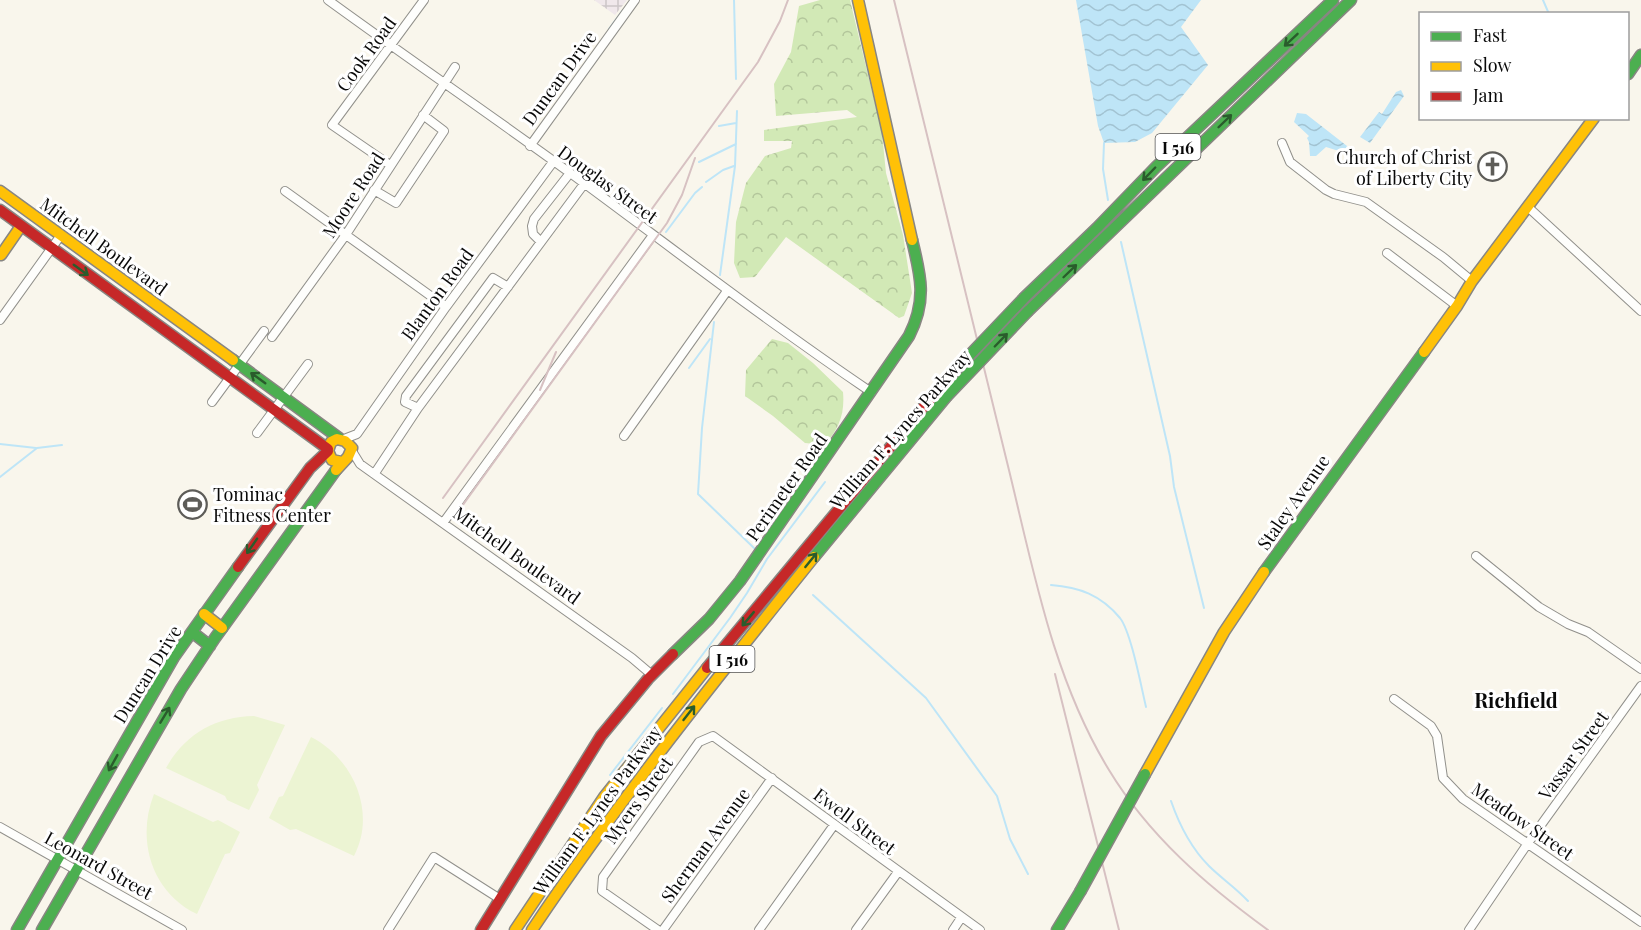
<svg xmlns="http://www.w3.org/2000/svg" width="1641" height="930" font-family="'Playfair Display',serif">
<defs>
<pattern id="industrial-grid" width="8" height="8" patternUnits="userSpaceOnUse" patternTransform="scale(1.5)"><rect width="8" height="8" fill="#f0e8eb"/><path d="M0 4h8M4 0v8" fill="none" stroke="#ccc6c8"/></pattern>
<pattern id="forest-crowns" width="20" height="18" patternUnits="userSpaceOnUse" patternTransform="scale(1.5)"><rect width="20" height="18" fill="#d2e9b6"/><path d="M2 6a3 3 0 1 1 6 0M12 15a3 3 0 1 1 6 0" fill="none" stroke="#b3c69b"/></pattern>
<pattern id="water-waves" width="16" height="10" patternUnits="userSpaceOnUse" patternTransform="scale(1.5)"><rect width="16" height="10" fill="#bee5f7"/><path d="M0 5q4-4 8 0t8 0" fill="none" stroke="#a2c3d2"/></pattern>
</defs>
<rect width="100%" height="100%" fill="#f9f6ec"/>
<path fill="url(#industrial-grid)" d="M594,0H627L615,15Z"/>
<path fill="url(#forest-crowns)" d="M820,0H850L882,133L886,173L903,235L912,293L904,316L899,318L786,237L755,277L740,278L734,263L736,222L746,183L765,156L791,148L792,141H764V130L857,117L847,110L776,116L774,84L791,52L799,6Z
M772,339L788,343L813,363L843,392C845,413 839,430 824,445L805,443L773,416L745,396L746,370Z"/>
<path fill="#ecf4d3" d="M254,716L285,725L257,785L259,790L249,810L227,800L225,796L166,768C185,734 215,717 254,716Z
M311,737C353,758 377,812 354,856L296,829L290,830L269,818L279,797L283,796Z
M154,794L213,822L218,820L240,832L230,853L225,854L197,914C151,892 136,839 154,794Z"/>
<path fill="url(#water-waves)" d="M1076,0H1201L1181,27L1208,65L1152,133L1135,142L1104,143L1098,126Z
M1401,90L1404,96L1370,143L1360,137L1379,112L1382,114L1396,92Z
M1297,113L1306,114L1356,153L1355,156L1326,147L1316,156H1310L1309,142L1307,138L1309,136L1294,122Z"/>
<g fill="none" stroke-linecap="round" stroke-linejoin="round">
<path stroke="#bee5f7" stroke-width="2" d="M734,0L736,79
M1543,0L1549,14
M609,29L623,10
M719,126L736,123
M1104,143L1103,169L1108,200
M699,162L736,144
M706,182L723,170L734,166
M666,232L695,193L702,187
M1121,242L1170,456L1174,487L1204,608
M720,275L735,166L737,111
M714,322L702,428L698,494L755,549
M689,368L710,339
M0,444L36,448
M0,477L37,448L62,445
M1051,585C1079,587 1101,595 1120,618C1131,632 1141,686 1146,707
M813,595L926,698L997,796L1010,839L1028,874
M673,694L730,618L747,593L767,559L825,482
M610,775L662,708
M1171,801C1179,824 1191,848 1209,866C1221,878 1236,888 1248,901"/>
<defs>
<path id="street" d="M328,0C409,59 492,116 573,175C672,248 769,323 871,392
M1282,143L1290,162L1326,190L1334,194L1366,202L1443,257L1472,281
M530,146L635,0
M390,165L332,125L424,0
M374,190L396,203L444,131L423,115
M285,191L446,307
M1529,208L1641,311
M541,242L533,234L532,226L534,219L570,173
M1387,253L1457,306
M0,320L61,235
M272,337L345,236L455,67
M212,402L264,331
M418,408L405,402L406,396L493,278L508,287
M257,433L308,364
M624,436L727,291
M344,439L357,434L446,307L553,162
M352,451L360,464L632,658L652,675
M375,473L418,408L584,184
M443,523L653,235
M1476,556L1539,607L1568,624L1588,632L1641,669
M1394,699L1431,726L1437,736L1443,778L1463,799L1641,922
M0,827L182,930
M388,930L434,857L500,899
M658,930L602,891L603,877L699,742L713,736L980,930
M663,930L772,778
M759,930L834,825
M856,930L898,872
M953,930L961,918
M1469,930L1528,843L1641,686"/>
<path id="fast" d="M1628,74L1641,55
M1025,297L1097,228L1156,167L1333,0
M1028,311L1351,0
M233,360L339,438
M814,557L946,397
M1264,572L1424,352
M192,632L210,646
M673,654L709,619L740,581L909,336C927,301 921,276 912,240
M17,930L174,657L238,567
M42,930L181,689L215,638L336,470
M1057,930L1080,892"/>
<path id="slow" d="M858,0L912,240
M0,191L233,360
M1,255L21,226
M1424,352L1457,306L1472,281L1594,118
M336,470L348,457L352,448L345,441L337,439L331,442L328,451L332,460L342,462
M204,614L222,628
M1145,774L1224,632L1264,572
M515,930L604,797L707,668
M532,930C619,800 716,679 814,557"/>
<path id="jam" d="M0,210L328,449
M238,567L310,468L328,451
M707,668L946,380
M481,930L601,736L648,679L673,654"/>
</defs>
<use href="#street" stroke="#91908b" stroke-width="10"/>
<use href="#fast" stroke="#888682" stroke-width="13"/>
<use href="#slow" stroke="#888682" stroke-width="13"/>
<use href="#jam" stroke="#888682" stroke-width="13"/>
<use href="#street" stroke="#fefefc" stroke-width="8"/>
<use href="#fast" stroke="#4caf50" stroke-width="10"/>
<use href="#slow" stroke="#ffc107" stroke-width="10"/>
<use href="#jam" stroke="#c62828" stroke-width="10"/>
<path stroke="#d7c1c2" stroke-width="2" d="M894,0C932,154 969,308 1007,462C1033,567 1052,677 1109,770C1149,836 1206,885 1268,930
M540,390L556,352
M443,498L758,62L780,21L788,0
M457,513L667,223L682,195L695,158
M1055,674L1119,930"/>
<defs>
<path id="fast-bridge" d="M946,380L1025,297
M946,397L1028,311
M1080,892L1145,774"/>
</defs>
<use href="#fast-bridge" stroke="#888682" stroke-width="13" stroke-linecap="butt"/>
<use href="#fast-bridge" stroke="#4caf50" stroke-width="10"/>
</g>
<defs><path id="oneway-shaft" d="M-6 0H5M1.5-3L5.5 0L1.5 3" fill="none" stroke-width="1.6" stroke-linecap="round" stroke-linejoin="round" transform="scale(1.5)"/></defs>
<g stroke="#2a5c2c">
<use href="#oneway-shaft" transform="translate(1291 40) rotate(137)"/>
<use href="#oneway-shaft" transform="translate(1225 121) rotate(-44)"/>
<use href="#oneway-shaft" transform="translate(1149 174) rotate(134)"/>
<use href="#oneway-shaft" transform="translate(81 270) rotate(36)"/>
<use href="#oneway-shaft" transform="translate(1070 271) rotate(-44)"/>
<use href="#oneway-shaft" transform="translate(1001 340) rotate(-46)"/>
<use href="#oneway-shaft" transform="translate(258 378) rotate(-144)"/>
<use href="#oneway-shaft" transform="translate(252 546) rotate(125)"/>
<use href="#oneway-shaft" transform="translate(811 560) rotate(-51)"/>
<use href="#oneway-shaft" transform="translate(748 619) rotate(130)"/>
<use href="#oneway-shaft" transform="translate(689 713) rotate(-52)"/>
<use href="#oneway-shaft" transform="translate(165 715) rotate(-59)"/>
<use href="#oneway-shaft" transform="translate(113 763) rotate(119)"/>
</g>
<defs>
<symbol id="church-ring" viewBox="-11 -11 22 22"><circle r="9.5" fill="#fff" stroke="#5d5c58" stroke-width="1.5"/><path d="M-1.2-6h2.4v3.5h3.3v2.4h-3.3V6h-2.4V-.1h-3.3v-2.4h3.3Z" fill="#5d5c58"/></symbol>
<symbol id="stadium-ring" viewBox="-11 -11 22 22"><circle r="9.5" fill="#fff" stroke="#5d5c58" stroke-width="1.5"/><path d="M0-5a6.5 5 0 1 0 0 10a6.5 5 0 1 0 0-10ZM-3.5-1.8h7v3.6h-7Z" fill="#5d5c58"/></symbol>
</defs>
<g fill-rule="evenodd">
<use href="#church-ring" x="1476" y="150" width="33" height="33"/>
<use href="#stadium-ring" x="176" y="488" width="33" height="33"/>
</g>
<g text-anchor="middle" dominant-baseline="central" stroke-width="6" stroke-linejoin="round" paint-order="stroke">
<g fill="#fff" stroke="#535353" stroke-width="1.5">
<rect x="1155.5" y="134" width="45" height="26" rx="4.5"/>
<rect x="709.5" y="646" width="45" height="26" rx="4.5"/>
</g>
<g font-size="16" font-weight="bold" fill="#090909">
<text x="1178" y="147">I 516</text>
<text x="732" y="659">I 516</text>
</g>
<g font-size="18" fill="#090909" stroke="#fff">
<text transform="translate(366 54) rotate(-54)">Cook Road</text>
<text transform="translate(559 78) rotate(-54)">Duncan Drive</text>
<text transform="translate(608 184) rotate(36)">Douglas Street</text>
<text transform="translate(353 195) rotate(-57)">Moore Road</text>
<text transform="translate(104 246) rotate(36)">Mitchell Boulevard</text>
<text transform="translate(437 294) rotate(-54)">Blanton Road</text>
<text transform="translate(900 429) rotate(-49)">William F. Lynes Parkway</text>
<text transform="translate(786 487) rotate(-55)">Perimeter Road</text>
<text transform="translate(1293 502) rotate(-55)">Staley Avenue</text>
<text transform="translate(517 555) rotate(36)">Mitchell Boulevard</text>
<text transform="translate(147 674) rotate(-58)">Duncan Drive</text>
<text transform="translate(1573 755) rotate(-54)">Vassar Street</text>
<text transform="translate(638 800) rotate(-54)">Myers Street</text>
<text transform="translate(597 810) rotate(-54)">William F. Lynes Parkway</text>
<text transform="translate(855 821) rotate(37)">Ewell Street</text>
<text transform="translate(1523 821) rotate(35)">Meadow Street</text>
<text transform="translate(705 845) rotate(-54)">Sherman Avenue</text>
<text transform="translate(99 865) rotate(29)">Leonard Street</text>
</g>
<g font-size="18" fill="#090909" stroke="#fff" text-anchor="end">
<text x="1472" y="157">Church of Christ<tspan x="1472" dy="21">of Liberty City</tspan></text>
<text x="213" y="494" text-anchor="start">Tominac<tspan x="213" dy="21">Fitness Center</tspan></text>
</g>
<g font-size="20" font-weight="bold" fill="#090909" stroke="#fff">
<text x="1516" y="699">Richfield</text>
</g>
</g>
<rect x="1419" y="12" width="210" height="108" fill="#ffffff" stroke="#9d9d9d" stroke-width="1.5"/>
<rect x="1431" y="32" width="30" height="9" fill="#4caf50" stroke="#9d9d9d" stroke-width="1.5"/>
<text x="1473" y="42" font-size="18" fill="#090909">Fast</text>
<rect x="1431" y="62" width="30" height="9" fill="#ffc107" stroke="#9d9d9d" stroke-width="1.5"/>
<text x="1473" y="72" font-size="18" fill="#090909">Slow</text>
<rect x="1431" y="92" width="30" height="9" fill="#c62828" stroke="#9d9d9d" stroke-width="1.5"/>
<text x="1473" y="102" font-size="18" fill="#090909">Jam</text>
</svg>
